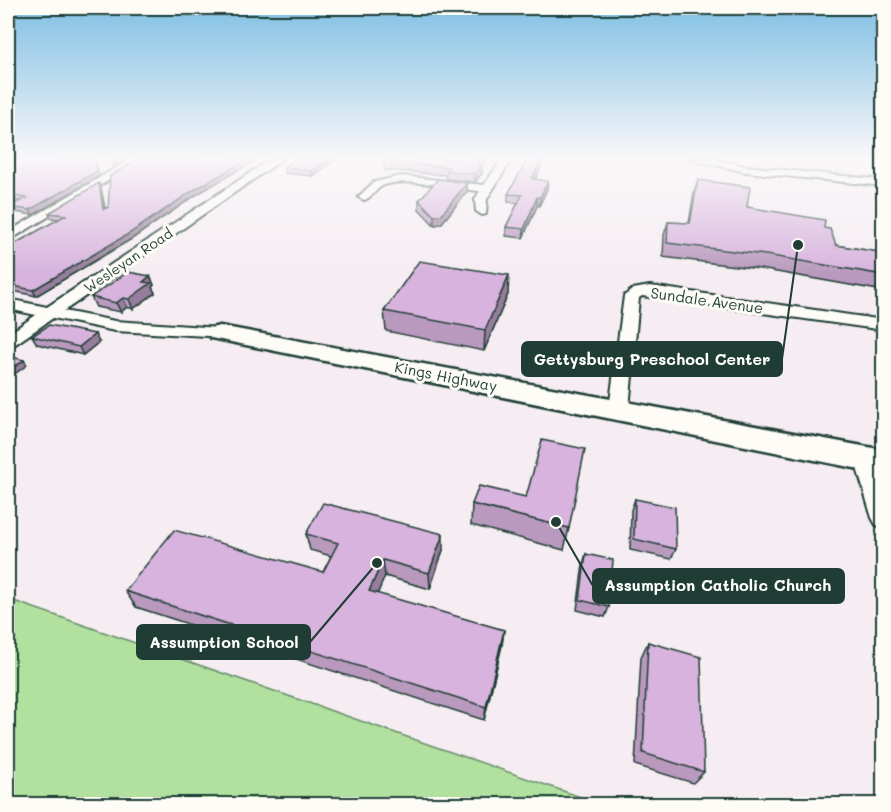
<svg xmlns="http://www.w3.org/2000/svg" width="891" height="812" font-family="Mali,sans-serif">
<rect width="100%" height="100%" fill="#f5edf2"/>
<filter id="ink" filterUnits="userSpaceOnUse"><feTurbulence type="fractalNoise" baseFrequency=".0167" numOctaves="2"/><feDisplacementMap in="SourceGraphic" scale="12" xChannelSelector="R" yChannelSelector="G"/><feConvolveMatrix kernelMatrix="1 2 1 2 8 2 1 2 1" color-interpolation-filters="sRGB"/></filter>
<g filter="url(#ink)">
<path fill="#b1e09f" stroke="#688e6a" stroke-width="1.5" d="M8,599L601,804H8Z"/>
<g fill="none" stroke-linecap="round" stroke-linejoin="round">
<defs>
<path id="street" d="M131,159H144L8,241V232Z
M271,159H283L64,311L115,321L220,328L228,333L226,337L115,331L53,318L14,345L8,346V334L36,315L8,309V299L47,307Z
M502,159H512L487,199L486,214L482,215L476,211L475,199L480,191C456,189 404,176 382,186C375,190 372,198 364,200L358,197L374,182L401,176L484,185Z
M689,159H711L746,166L884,180V186L746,172Z
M650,286L884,320V330L642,296L639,298L629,409L626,414L619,416L612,414L609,409L624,296L633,289Z
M865,450L873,452L884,481V527L876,525L872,518L854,458L857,452Z"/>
<path id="secondary" d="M220,326L884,450V474L211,338L208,333L211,328Z"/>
</defs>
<use href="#street" stroke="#1f3d34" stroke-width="4"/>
<use href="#secondary" stroke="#1f3d34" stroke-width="5"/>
<use href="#street" fill="#fdfcf7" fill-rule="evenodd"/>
<use href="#secondary" fill="#fdfcf7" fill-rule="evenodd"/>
</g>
<path fill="#b99abe" stroke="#1f3d34" stroke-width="1.5" d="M8,159L99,176L33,215L10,211L8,207L20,201L8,199Z
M336,159L313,176L285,173L284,167Z
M528,159H545L535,180L547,189L539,206H537L523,238L506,236V227L518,203L508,202V194Z
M384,162L482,166V173L475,182L446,179V175L384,170Z
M698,180L747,207L824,228L836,245L884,253V291L760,269L663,257L664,235L668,222L689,223L694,192Z
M467,183V192L441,224L434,225L419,209V200Z
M101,188L105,208L196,195L133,238L36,296L8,290V250L12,247L11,246L59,219L51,218L49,213Z
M150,276L154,285L152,287L155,293L133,309L127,307L121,312L96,307L91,297Z
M508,294L484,351L386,331L384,311Z
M32,336L99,342L83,355L37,344Z
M635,499L676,549L671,559L630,550L631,510Z
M472,504L569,528L564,550L471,525Z
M306,534L443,550L430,589L385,576L377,594L504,630L502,645L484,720L136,607L125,591L323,572L331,556L310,550Z
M586,554L609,607L605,617L577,610L583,564Z
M648,642L704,772L693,783L635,765L641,657Z"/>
<path fill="#967d9b" stroke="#1f3d34" stroke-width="1.5" d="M95,159H96L99,176L33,215L30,210Z
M117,159H127L113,167L111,162Z
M248,159H257L196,195L133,238L36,296L33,290L194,190Z
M328,159H336L313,176L312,171Z
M481,159H487L482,166V173L475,182V174L477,165Z
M542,159H545L531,188L532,179Z
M548,181L547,189L539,206L540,197Z
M99,183L101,188L106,214L103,209Z
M467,183V192L441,224L434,225V216Z
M537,197V206L523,238L524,229Z
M509,275L508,294L484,351L485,330Z
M150,276L154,285L152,287L155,293L133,309L129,299L143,282Z
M123,298L127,307L121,312L116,303Z
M95,334L99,342L83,355L79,347Z
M24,360L27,365L12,376L8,371Z
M443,534V550L430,589L429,573Z
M383,560L385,576L372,607L369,591Z
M504,630L502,645L484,720L486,707Z"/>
<path fill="#d7b3dd" stroke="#1f3d34" stroke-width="1.5" d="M8,159H95L97,171L30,210L8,207L27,198L8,195Z
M138,159H248L194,190L130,233L33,290L8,285V250L14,246H11L66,215L49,213L99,183L103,209L108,208L110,176Z
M296,159H328L312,171L284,167Z
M385,159H481L477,165H482L475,174L446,171L449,167L384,162Z
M528,159H542L532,179L548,181L540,197H537L524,229L506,227L522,195L508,194Z
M438,179L467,183L441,215L434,216L419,200Z
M698,180L750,187L747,207L825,220L824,228L830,229L836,245L884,253V275L766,255L667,243L668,222L690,223Z
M419,261L509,275L485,330L384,311Z
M128,272L150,276L143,282L151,283L129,299L123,298L116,303L91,297Z
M49,325L95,334L79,347L32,336Z
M8,356L24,360L8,371Z
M542,440L585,449L569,528L472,504L479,486L526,497Z
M635,499L675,507L676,549L634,539Z
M323,503L443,534L429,573L383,560L369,591L504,630L486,707L125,591L174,530L323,572L338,543L306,534Z
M586,554L613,560L609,607L580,600Z
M648,642L701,657L704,772L643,753Z"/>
</g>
<linearGradient id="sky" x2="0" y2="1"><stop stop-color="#7ebfe3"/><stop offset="0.58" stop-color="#faf7f9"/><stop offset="1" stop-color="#faf7f9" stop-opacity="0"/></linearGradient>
<rect width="891" height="273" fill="url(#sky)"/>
<g text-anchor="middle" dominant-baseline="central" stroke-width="6" stroke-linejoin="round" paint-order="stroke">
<g font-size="14" fill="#1f3d34" stroke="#fdfcf7">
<text transform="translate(128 260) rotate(-34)">Wesleyan Road</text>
</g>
<g font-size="15" fill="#1f3d34" stroke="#fdfcf7">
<text transform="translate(707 300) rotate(8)">Sundale Avenue</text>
<text transform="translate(446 376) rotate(11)">Kings Highway</text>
</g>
</g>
<path fill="none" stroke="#1f3d34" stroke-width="2" d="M798 245L782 359M556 522L593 586M377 563L310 642"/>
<g fill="#1f3d34" stroke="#fdfcf7" stroke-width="2">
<circle cx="798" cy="245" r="6"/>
<circle cx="556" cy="522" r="6"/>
<circle cx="377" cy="563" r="6"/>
</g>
<g fill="#1f3d34" stroke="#1f3d34" stroke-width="2">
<rect x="522" y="342" width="260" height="34" rx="6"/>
<rect x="593" y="569" width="251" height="34" rx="6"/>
<rect x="137" y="625" width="173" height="34" rx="6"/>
</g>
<g font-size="16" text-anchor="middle" font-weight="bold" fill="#fff">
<text x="652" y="365">Gettysburg Preschool Center</text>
<text x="718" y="591">Assumption Catholic Church</text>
<text x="224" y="648">Assumption School</text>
</g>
<rect width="891" height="812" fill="none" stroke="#fdfcf7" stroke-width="30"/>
<rect x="15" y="15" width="861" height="782" fill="none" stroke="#1f3d34" stroke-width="2" filter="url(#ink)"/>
</svg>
